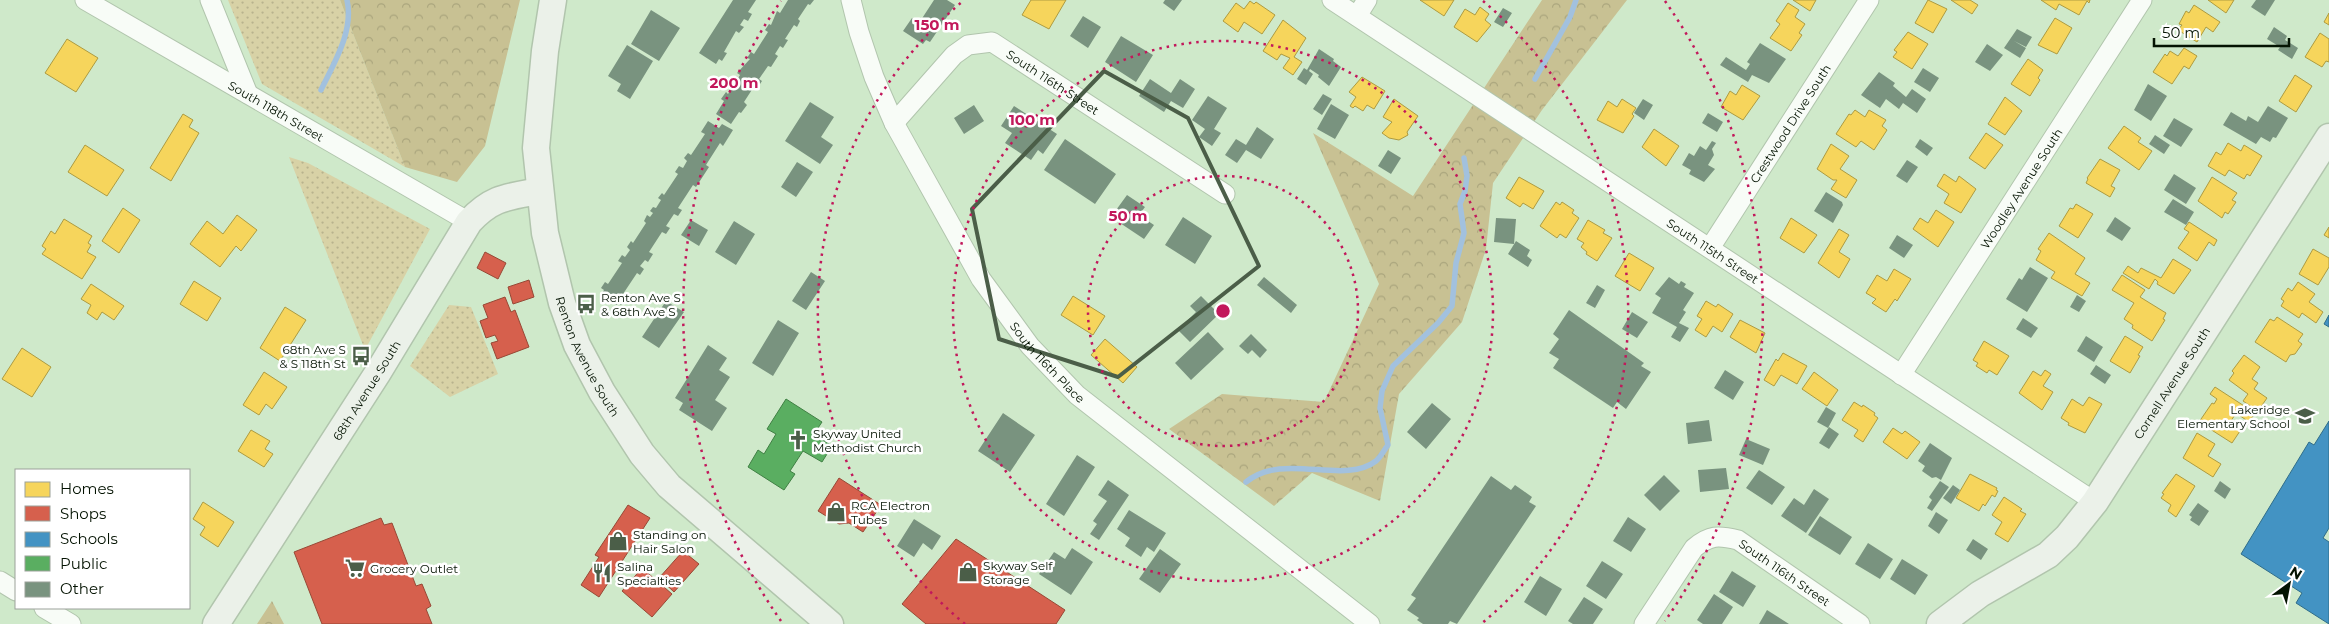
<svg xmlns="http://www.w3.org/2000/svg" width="2329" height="624" font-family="Montserrat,sans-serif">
<defs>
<pattern id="grass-dots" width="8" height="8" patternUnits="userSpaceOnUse" patternTransform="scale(1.25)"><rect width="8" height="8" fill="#d8d2a6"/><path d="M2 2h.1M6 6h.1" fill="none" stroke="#b8b38d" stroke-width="1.8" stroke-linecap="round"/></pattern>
<pattern id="forest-crowns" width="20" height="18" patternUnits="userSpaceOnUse" patternTransform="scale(1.25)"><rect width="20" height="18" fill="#c8c193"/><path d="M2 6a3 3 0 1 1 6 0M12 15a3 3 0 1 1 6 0" fill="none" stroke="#aaa57d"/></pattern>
</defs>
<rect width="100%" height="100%" fill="#cfe9ca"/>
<path fill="url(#grass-dots)" d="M228,0H340L405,167L262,84Z
M289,157L308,163L430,229L365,350Z
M449,305L471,307L498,374L450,397L410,366Z"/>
<path fill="url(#forest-crowns)" d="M340,0H520L485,146L457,182L405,167Z
M1542,0H1627L1542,110L1493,183L1486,249L1462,322L1399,394L1380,501L1312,473L1274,506L1169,429L1222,394L1324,402L1379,284L1313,133L1413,196Z
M272,601L284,624H257Z"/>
<path fill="#f6d55c" stroke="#ad9b41" d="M1031,0H1066L1049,29L1022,15Z
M1420,0H1454L1444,16Z
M1793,0H1816L1810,11Z
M1928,0L1947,9L1933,33L1915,23Z
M1951,0H1970L1978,5L1972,14Z
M2041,0H2090L2089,3L2087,1L2079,15L2059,4L2056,10Z
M2208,0H2234L2226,13Z
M1250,1L1254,4L1256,2L1275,15L1262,34L1244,22L1238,32L1223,21L1236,3L1244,9Z
M1788,3L1799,10L1795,17L1805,24L1799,33L1802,35L1791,51L1770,38L1780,24L1776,21Z
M2194,5L2220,22L2213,32L2206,27L2197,42L2178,30L2182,25L2179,24L2186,11L2189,13Z
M1480,7L1489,14L1485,20L1491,25L1477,42L1454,27L1465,9L1475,15Z
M2329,13V25L2324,22Z
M2055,18L2072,28L2057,54L2038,45Z
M1283,20L1306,38L1294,57L1302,62L1293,75L1283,68L1290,58L1281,54L1277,60L1263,51Z
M1908,32L1928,44L1912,69L1893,57L1897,52L1894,50Z
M2320,33L2329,39V62L2326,61L2322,67L2305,57Z
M67,39L98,58L76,92L45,73Z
M2184,48L2197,56L2189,69L2184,66L2172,84L2153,72L2165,54L2167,56L2170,51L2178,56Z
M2028,59L2043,70L2038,78L2040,80L2030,96L2011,84Z
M2295,75L2312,86L2296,112L2279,101Z
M1362,77L1385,91L1374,109L1367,105L1363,111L1355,106L1353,108L1350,106L1356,97L1349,92Z
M1742,85L1760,96L1743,120L1721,107L1730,91L1736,95Z
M2005,97L2022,111L2005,135L1988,124Z
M1394,99L1418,116L1407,132L1408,135L1399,140L1389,138L1382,133L1392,122L1383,117Z
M1622,99L1636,108L1632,114L1634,116L1623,133L1597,120L1608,101L1617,107Z
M1855,110L1865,117L1869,110L1886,120L1882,126L1887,130L1874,150L1861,141L1856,147L1836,134L1849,114L1851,115Z
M183,114L193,120L189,127L199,133L171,181L150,168Z
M2124,126L2141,138L2138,142L2152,151L2139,170L2108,148Z
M1654,129L1679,146L1666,166L1642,147Z
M1986,133L2003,145L1985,169L1969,158Z
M2228,143L2241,151L2244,145L2262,156L2250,176L2247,174L2244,179L2229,170L2225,176L2208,166L2216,152L2221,155Z
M1831,144L1849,156L1840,169L1857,180L1846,198L1831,189L1837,180H1833L1817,169Z
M85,145L124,170L107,196L68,172Z
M2100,159L2120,170L2111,186L2115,188L2110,197L2086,183L2088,179L2087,178Z
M1944,174L1956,182L1959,176L1976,189L1961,213L1944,203L1949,194L1937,186Z
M1519,177L1544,191L1533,209L1523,203L1520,207L1506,198Z
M2212,177L2237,193L2232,200L2236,202L2228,214L2225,212L2222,218L2198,201Z
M1556,202L1560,205L1562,202L1574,210L1572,213L1579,218L1566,238L1560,234L1557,238L1540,226Z
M2076,204L2093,214L2078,238L2059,226L2070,208L2073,209Z
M123,208L140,220L119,253L102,241Z
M1936,210L1954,222L1938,247L1913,229L1920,218L1928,223Z
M237,215L257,230L241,251L236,246L220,267L190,244L207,221L223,234Z
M1791,218L1817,235L1804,253L1780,238Z
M64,219L92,236L88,243L91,245L87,252L96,257L82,279L42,254L46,249L42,246L51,231L55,234Z
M1588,220L1605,230L1603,233L1612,238L1597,261L1586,254L1587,252L1581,247L1584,243L1577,239Z
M2189,222L2217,240L2214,246L2209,242L2197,261L2178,248L2189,232L2184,229Z
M2329,227V238L2324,235Z
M1839,229L1849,235L1839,252L1850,259L1839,278L1818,263Z
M2049,233L2085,258L2075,274L2090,283L2082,296L2051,278L2055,272L2036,260L2041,251L2038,249Z
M2313,249L2329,258V267L2318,285L2299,274Z
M1629,253L1654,268L1640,291L1615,276Z
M2173,259L2191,270L2174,294L2157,284L2158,282L2155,279L2149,289L2123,273L2128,266L2138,273L2141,268L2161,278Z
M1894,269L1911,279L1897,301L1895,299L1886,312L1872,303L1876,299L1866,293L1877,275L1887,281Z
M2122,275L2145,290L2140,297L2166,313L2163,319L2165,320L2152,341L2132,328L2133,325L2124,319L2134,303L2112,290Z
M194,281L221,298L207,321L180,304Z
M2298,282L2315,294L2309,302L2323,312L2316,323L2302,313L2299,318L2281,306L2284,301L2281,299L2288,288L2292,291Z
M91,284L124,306L114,320L102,312L97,320L87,313L91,305L81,299Z
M1073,296L1105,316L1093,335L1061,315Z
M1706,301L1716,307L1718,304L1733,314L1722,332L1713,326L1706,337L1695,330L1702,319L1697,316Z
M285,307L306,320L280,361L260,348Z
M2277,317L2303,334L2298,341L2302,344L2295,354L2290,355L2286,362L2255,342L2270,319L2274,321Z
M1740,320L1765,333L1756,353L1730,337Z
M2125,336L2143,347L2138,355L2140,356L2130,373L2110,361Z
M1105,339L1137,367L1123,383L1091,355Z
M1984,341L2009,356L1997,375L1989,370L1987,373L1976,366L1978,363L1973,360Z
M22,348L51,367L32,397L2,379Z
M1783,353L1807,366L1797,384L1781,375L1774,386L1764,380L1776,359L1778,361Z
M2244,355L2260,367L2252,379L2258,383L2254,389L2267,398L2258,411L2243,401L2248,394L2229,380L2234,373L2232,371Z
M2045,370L2051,374L2043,386L2053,392L2042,410L2019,393L2033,371L2041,376Z
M264,372L287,387L272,409L266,404L259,415L243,405Z
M1814,372L1838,390L1827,406L1802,389Z
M2215,387L2255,413L2249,422L2236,413L2231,421L2242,428L2232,443L2199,422L2212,403L2214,404L2217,399L2210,394Z
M2089,397L2102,404L2085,433L2068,425L2069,423L2061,418L2072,399L2083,406Z
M1854,402L1862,407L1863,405L1875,413L1874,415L1878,418L1863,442L1854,436L1858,430L1842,420Z
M1893,428L1902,434L1905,431L1920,442L1907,459L1883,442Z
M251,430L270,441L265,449L273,454L264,467L238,451Z
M2197,433L2215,444L2208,456L2221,464L2213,477L2183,458Z
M1970,474L1997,488L1996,490L1998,491L1995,497L1992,495L1985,506L1983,504L1979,511L1956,498Z
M2176,474L2195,486L2176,517L2168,511L2171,505L2161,498L2164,494L2162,493Z
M2004,497L2022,509L2020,511L2026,514L2008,542L1995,534L2002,522L1992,515Z
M203,502L234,522L218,547L200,535L205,527L193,519Z"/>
<path fill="#d6604d" stroke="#974936" d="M485,252L506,263L498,279L477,268Z
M529,280L534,297L513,304L508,287Z
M505,297L511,312L515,310L529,347L497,359L491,343L498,341L495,335L486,338L480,321L488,318L483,305Z
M839,478L881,505L863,532L849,523L839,524L818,511Z
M628,505L650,518L599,597L581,585L599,557L595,555Z
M381,518L384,525L392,523L416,586L422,584L431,606L426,609L432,624H322L294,552Z
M956,539L1065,610L1056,624H926L902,604Z
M683,551L699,564L674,592L659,578Z
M642,568L672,594L652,617L622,591Z"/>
<path fill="#4393c3" stroke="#306d89" d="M2329,315V327L2324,324Z
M2329,421V528L2323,538L2329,542V624L2296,603L2302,593L2241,554L2309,442L2314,445Z"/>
<path fill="#5aae61" stroke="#408044" d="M786,399L822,422L814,434L832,446L822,462L803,451L790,471L795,474L784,490L748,467L758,450L764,454L776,434L767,429Z"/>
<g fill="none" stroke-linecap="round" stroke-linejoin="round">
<path stroke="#a2c1de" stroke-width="5.5" d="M1535,79L1570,17L1576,0
M321,90C334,63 354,31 347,0
M1246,482C1284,451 1343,486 1376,461C1381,457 1384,450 1388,445L1380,408L1382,391L1393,366L1438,323L1452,306L1456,263L1464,233L1460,204L1465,191L1467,176L1464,158"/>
</g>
<path fill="#79937f" d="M733,0H756L748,12L752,14L748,21L744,19L740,25L744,27L739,33L736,31L724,52L727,53L722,61L719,59L716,64L699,53Z
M788,0H814L810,5L808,4L798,19L800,21L797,27L794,25L785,39L788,40L783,48L780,46L775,54L778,56L771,67L768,66L759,79L762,81L758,87L755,85L744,102L747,105L741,113L739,112L731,124L716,114L724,101L721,99L726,92L728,94L740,75L737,73L750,59L747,58L751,52L754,54L768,32L765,30L769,24L771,25L777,11L780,13Z
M934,0H947L955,5L930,42L926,40L923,44L903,31L912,18L919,23Z
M1165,0H1182L1174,11L1163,3Z
M2256,0H2275L2265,16L2251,7Z
M1503,8L1512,13L1503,27L1494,22Z
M651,10L680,28L659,61L631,44Z
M1083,16L1101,27L1088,48L1070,36Z
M2274,27L2287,36L2285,40L2298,48L2292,59L2278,50L2280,47L2267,39Z
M2017,29L2032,37L2026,47L2014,41L2026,48L2020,58L2004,48Z
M1121,36L1153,55L1136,82L1105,62Z
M1760,43L1786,59L1769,83L1752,75L1748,82L1720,65L1726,57L1746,70L1750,64L1747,62Z
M1987,44L2003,55L1990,71L1975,62Z
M627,45L653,61L630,99L617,91L621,84L608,76Z
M1319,49L1334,59L1333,61L1341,67L1329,86L1318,77L1319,75L1310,69L1309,71L1313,74L1306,85L1297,79L1304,68L1307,70Z
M1923,68L1939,78L1930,92L1914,82Z
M1879,72L1895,83L1893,86L1906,97L1912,89L1926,99L1917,113L1903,103L1899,109L1886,99L1880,108L1861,95Z
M1150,79L1171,93L1180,79L1195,89L1183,108L1171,101L1164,112L1139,96Z
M2148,84L2167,96L2151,121L2134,110Z
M1323,94L1332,99L1322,115L1313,109Z
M1208,96L1227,108L1214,129L1221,133L1212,146L1199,137L1205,129L1192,120Z
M1643,99L1653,105L1644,120L1634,113Z
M810,102L834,117L821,137L833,145L820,164L785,141Z
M1331,104L1349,115L1335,139L1317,129Z
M974,105L984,121L964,134L954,118Z
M1014,106L1057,134L1043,154L1038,150L1031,160L1005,143L1012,133L1001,126Z
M2268,106L2288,118L2276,138L2273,137L2270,142L2261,137L2256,144L2223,125L2231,112L2246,121L2248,116L2258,122Z
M1708,113L1723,122L1717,132L1702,123Z
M2174,118L2193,129L2181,147L2163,136Z
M708,121L719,128L722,124L733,130L723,146L720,143L706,165L709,167L696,187L693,185L678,208L682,210L678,216L674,214L666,226L670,228L666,234L662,232L649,252L653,254L648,262L645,260L640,266L644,269L640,275L637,273L621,297L625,299L621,305L618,303L617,305L601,295L604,290L601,288L605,282L608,284L622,263L618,261L622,255L625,257L630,250L627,247L631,241L633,243L646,223L644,221L647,215L650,217L653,213L650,211L653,207L656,208L661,200L658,198L662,193L664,195L678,174L675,172L679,166L683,168L687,161L684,158L688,153L691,155L705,134L701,132Z
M1257,127L1274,139L1261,159L1246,150L1237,163L1225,155L1236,139L1246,145Z
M2155,135L2170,145L2164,154L2149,144Z
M1065,139L1116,174L1095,204L1044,170Z
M1920,139L1933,148L1927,156L1915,147Z
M1712,141L1716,143L1712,149L1714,155L1708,165L1715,169L1704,182L1689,174L1691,170L1682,165L1689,153L1694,156L1700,146L1706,150Z
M1388,150L1401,158L1391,174L1378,166Z
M1907,160L1918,167L1907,183L1896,176Z
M797,162L813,172L796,197L781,187Z
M2174,174L2196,188L2186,204L2164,190Z
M1826,192L1842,202L1843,205L1833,223L1814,211Z
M1127,195L1145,207L1139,215L1154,225L1144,239L1111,217Z
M2173,199L2194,212L2186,225L2164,212Z
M1183,217L1212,236L1195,264L1165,245Z
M2115,217L2131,228L2122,241L2106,231Z
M1496,218L1516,219L1514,244L1494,242Z
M691,220L708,230L699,246L681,235Z
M734,221L755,234L736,265L715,252Z
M1897,235L1913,245L1904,258L1889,248Z
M1516,241L1530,250L1527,256L1532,260L1528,267L1508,254Z
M2030,267L2048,278L2027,312L2006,299L2019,278L2022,280Z
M811,272L825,281L806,310L792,301Z
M1264,277L1297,305L1291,313L1257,285Z
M1669,277L1679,284L1681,281L1686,284L1684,287L1694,293L1683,310L1686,312L1679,323L1689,328L1680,342L1671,337L1677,327L1652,313L1661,298L1655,294Z
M1597,285L1605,290L1595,308L1586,303Z
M2077,295L2086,301L2079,312L2070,307Z
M1201,296L1219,314L1190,342L1178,330L1196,312L1190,306Z
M666,301L684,312L659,348L642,337Z
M1569,310L1644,363L1641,366L1651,372L1626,409L1617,402L1613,408L1553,368L1559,359L1549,353L1559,339L1553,334Z
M1632,312L1648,322L1637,338L1622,329Z
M2023,318L2038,328L2031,338L2016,329Z
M778,320L799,333L773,376L752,363Z
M1208,332L1224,349L1191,380L1175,363Z
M1251,334L1267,350L1260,358L1252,350L1248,354L1239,346Z
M2086,336L2103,347L2094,362L2077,351Z
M708,345L727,358L719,370L730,377L715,400L727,408L712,431L679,410L683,403L675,398Z
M2096,365L2111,375L2105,384L2090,374Z
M1725,370L1744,382L1733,400L1714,388Z
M1432,403L1451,419L1426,449L1407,432Z
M1826,407L1836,413L1828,428L1817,422Z
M1003,413L1035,435L1010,472L978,451Z
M1709,420L1712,441L1688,444L1686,423Z
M1829,427L1839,434L1829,449L1819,443Z
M1746,439L1770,449L1763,465L1739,455Z
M1930,443L1952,458L1941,480L1936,477L1932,478L1922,471L1925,466L1918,461Z
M1077,455L1095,467L1064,516L1046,504Z
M1726,468L1729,489L1700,492L1698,470Z
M1759,470L1785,487L1772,505L1746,488Z
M1664,475L1680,491L1660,511L1644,495Z
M1491,476L1511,490L1515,485L1532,497L1529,502L1536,506L1457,624L1450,621L1448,624H1423L1417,620L1419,618L1407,610L1416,598L1411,595Z
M1108,480L1129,495L1099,540L1090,534L1097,524L1093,521L1107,501L1098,495Z
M1940,481L1949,487L1932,511L1927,508L1932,500L1929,497Z
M2220,481L2231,489L2225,499L2214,491Z
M1953,485L1960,490L1951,504L1943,498Z
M1814,489L1829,499L1806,533L1781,516L1794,498L1804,505Z
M2198,503L2209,511L2199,526L2190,520L2192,517L2189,515Z
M1129,510L1166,533L1154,552L1147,547L1141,557L1125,546L1130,538L1117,529Z
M1936,512L1948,520L1939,534L1928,526Z
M1820,516L1852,537L1840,555L1808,535Z
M1628,517L1646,529L1631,552L1613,541Z
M914,519L941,536L932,550L923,543L914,557L897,546Z
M1973,539L1988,549L1981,560L1966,550Z
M1868,543L1893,559L1880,579L1855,564Z
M1072,548L1093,562L1071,595L1039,574L1054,552L1065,559Z
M1160,549L1181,564L1160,593L1139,579Z
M1902,559L1928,575L1915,595L1890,579Z
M1602,561L1623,574L1606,599L1586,586Z
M1732,571L1756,586L1743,607L1719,592Z
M1540,576L1562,589L1546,616L1524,602Z
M1714,594L1733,607L1722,624H1703L1697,620Z
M1584,597L1603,609L1593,624H1573L1568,621Z
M1767,610L1789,624H1759Z"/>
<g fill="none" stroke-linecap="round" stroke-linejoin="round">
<defs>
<g id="street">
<path id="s1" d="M85,0L469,222"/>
<path d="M210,0L248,94"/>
<path id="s2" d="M851,0L859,32L874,77L894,123L981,279L1030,346L1077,395L1370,624"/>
<path id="s3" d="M1332,0L2095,502"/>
<path d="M1357,16L1367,0"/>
<path id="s4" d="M894,123L954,55L968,45L992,42L1225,194"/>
<path id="s5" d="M1710,248L1869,0"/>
<path id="s6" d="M1901,375L2142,0"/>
<path d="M0,581L16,591"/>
<path d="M44,608L71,624"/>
<path id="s7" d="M1644,624L1694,548C1710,535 1718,535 1738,540L1860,624"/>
</g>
<g id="secondary">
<path id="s8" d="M553,0L545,51L536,148L545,233L562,303L577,345L602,392L642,454L669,486L830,624"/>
<path id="s9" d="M216,624L377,374L469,222C492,197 507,197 540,191"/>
<path id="s10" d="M1940,624L1980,594L2048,555L2067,537L2095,502L2329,137"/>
</g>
</defs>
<use href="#street" stroke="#b1c5ad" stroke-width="21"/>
<use href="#secondary" stroke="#b1c5ad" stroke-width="29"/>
<use href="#street" stroke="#f8fcf7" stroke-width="19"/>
<use href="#secondary" stroke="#ebf1e9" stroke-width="26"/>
</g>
<path fill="none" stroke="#4b5e48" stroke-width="4" stroke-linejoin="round" d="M1104,71L1188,118L1259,266L1118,377L999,339L972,209Z"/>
<g fill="none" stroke="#c2185b" stroke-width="2.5" stroke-dasharray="2.5 5">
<circle cx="1223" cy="311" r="135"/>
<circle cx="1223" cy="311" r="270"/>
<path d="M965 624A405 405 0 0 1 963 1M1483 1A405 405 0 0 1 1481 624"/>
<path d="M781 621A540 540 0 0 1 781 1M1665 1A540 540 0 0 1 1665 621"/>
</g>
<defs>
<symbol id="bus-bare" viewBox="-9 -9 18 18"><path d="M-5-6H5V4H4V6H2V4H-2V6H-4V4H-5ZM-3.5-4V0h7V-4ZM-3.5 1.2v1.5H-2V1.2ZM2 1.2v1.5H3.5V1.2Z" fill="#4b5e48" stroke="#fff" stroke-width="2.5" paint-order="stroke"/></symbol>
<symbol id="school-bare" viewBox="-9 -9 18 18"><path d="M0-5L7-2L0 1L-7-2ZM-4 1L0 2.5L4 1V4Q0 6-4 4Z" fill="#4b5e48" stroke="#fff" stroke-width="2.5" paint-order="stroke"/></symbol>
<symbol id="church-bare" viewBox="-9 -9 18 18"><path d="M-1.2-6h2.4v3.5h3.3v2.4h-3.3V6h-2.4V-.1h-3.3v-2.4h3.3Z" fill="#4b5e48" stroke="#fff" stroke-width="2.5" paint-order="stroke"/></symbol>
<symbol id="shop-bare" viewBox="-9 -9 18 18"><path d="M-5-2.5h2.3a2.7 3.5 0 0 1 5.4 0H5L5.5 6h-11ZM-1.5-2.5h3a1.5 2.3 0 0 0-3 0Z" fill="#4b5e48" stroke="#fff" stroke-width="2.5" paint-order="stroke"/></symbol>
<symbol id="supermarket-bare" viewBox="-9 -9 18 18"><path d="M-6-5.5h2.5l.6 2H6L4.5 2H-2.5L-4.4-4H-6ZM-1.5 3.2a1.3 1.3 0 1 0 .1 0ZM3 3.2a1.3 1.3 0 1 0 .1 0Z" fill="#4b5e48" stroke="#fff" stroke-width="2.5" paint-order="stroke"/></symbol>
<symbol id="restaurant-bare" viewBox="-9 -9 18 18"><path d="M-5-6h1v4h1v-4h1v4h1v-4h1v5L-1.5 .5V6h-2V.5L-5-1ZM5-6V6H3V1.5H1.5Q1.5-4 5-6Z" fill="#4b5e48" stroke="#fff" stroke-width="2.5" paint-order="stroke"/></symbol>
</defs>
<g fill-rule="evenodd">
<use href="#bus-bare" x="572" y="290" width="28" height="28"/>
<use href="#bus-bare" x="347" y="342" width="28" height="28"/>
<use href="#school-bare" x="2291" y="402" width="28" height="28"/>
<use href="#church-bare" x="784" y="426" width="28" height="28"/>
<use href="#shop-bare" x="822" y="498" width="28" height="28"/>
<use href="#shop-bare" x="604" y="527" width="28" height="28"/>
<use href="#supermarket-bare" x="341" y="554" width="28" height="28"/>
<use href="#shop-bare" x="954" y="558" width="28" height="28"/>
<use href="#restaurant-bare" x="588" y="559" width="28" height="28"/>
</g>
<g text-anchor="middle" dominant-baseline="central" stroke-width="5" stroke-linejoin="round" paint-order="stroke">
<g font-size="12" fill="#041302" stroke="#fff">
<text stroke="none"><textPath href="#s4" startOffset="205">South 116th Street</textPath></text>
<text stroke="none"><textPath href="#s1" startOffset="221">South 118th Street</textPath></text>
<text stroke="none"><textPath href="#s5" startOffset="148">Crestwood Drive South</textPath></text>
<text stroke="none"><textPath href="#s6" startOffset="222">Woodley Avenue South</textPath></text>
<text stroke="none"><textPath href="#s3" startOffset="456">South 115th Street</textPath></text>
<text stroke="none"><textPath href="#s8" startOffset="366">Renton Avenue South</textPath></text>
<text stroke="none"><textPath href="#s2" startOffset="416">South 116th Place</textPath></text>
<text stroke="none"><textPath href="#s10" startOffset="341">Cornell Avenue South</textPath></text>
<text stroke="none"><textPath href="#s9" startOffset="278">68th Avenue South</textPath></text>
<text stroke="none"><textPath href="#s7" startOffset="195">South 116th Street</textPath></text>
</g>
<g font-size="12" fill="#041302" stroke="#fff" text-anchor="start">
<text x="601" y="297">Renton Ave S<tspan x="601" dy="14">&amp; 68th Ave S</tspan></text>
<text x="346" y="349" text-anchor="end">68th Ave S<tspan x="346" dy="14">&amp; S 118th St</tspan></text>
<text x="2290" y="409" text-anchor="end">Lakeridge<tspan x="2290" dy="14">Elementary School</tspan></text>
<text x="813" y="433">Skyway United<tspan x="813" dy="14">Methodist Church</tspan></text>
<text x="851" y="505">RCA Electron<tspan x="851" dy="14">Tubes</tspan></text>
<text x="633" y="534">Standing on<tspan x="633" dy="14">Hair Salon</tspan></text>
<text x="983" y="565">Skyway Self<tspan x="983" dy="14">Storage</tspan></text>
<text x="617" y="566">Salina<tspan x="617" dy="14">Specialties</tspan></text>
<text x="370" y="568">Grocery Outlet</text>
</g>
</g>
<circle cx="1223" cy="311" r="8" fill="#c2185b" stroke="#fff" stroke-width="2.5"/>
<g font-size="15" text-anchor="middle" font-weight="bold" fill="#c2185b" stroke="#fff" stroke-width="5" stroke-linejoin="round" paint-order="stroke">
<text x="937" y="30">150 m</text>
<text x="734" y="88">200 m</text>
<text x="1032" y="125">100 m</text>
<text x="1128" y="221">50 m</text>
</g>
<rect x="15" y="469" width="175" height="140" fill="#ffffff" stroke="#9ba19a"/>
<rect x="25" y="482" width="25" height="15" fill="#f6d55c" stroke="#9ba19a"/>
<text x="60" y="494" font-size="15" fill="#041302">Homes</text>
<rect x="25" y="506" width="25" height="15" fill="#d6604d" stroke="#9ba19a"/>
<text x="60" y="519" font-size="15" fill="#041302">Shops</text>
<rect x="25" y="532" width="25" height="15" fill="#4393c3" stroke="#9ba19a"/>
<text x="60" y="544" font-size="15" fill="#041302">Schools</text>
<rect x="25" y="556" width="25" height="15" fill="#5aae61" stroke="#9ba19a"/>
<text x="60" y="569" font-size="15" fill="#041302">Public</text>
<rect x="25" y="582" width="25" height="15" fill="#79937f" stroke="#9ba19a"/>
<text x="60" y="594" font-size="15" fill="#041302">Other</text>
<g transform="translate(2289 584) rotate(32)" stroke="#ffffff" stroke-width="4" paint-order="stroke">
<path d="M0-4L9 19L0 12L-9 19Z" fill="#041302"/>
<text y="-8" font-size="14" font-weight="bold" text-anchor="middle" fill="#041302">N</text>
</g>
<path d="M2154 38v8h135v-8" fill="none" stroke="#041302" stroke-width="2.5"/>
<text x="2162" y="38" font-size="15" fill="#041302" stroke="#ffffff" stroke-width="4" paint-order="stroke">50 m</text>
</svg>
